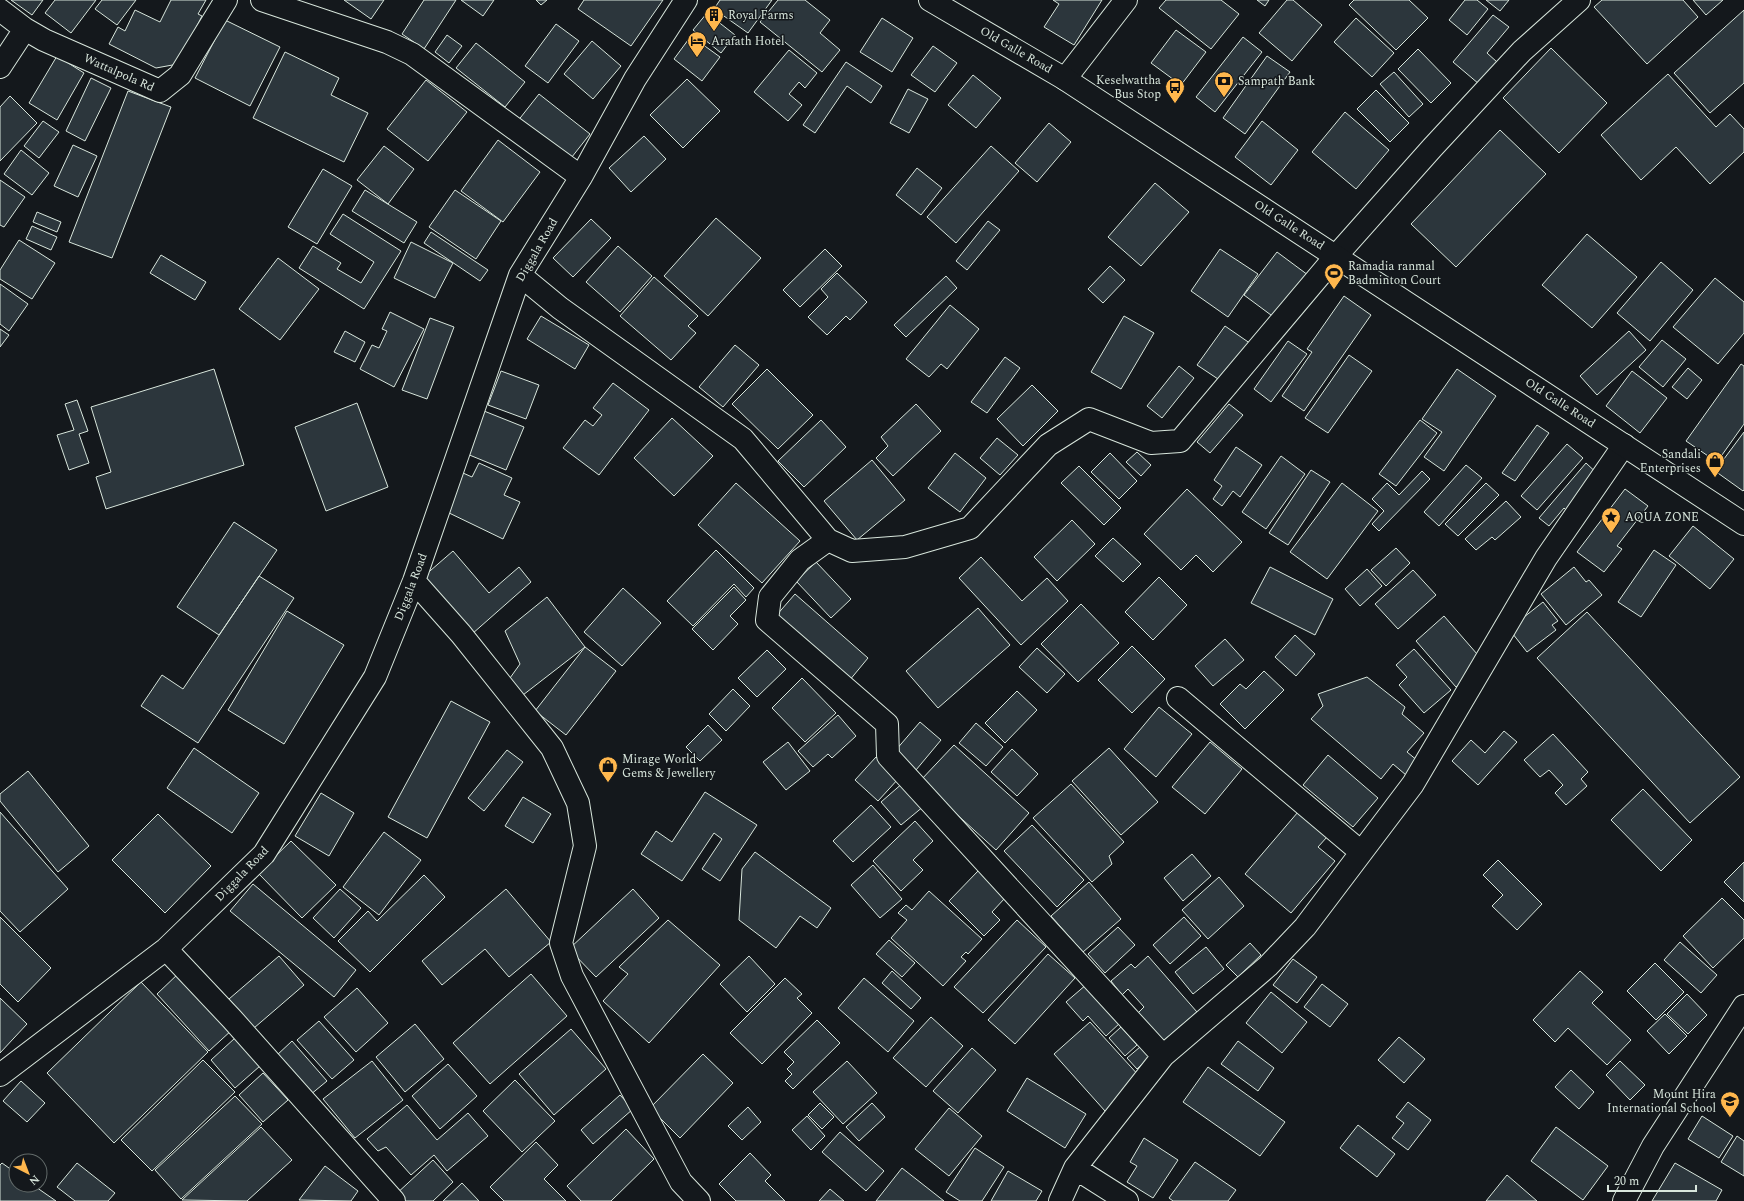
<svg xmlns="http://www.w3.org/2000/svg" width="1744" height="1201" font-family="Spectral,serif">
<rect width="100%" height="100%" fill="#14181c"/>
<path fill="#2c363c" stroke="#d8e6dc" d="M11,0H43L32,15Z
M55,0H96L71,33L45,13Z
M102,0H136L117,25L95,9Z
M171,0H206L198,14L202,16L178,64L156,68L109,44L118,27L125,31L135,10L160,22Z
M344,0H384L371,19Z
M424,0H456L424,49L402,34Z
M461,0H494L483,16Z
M536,0H547L541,5Z
M584,0H663L631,46L578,9Z
M720,0H772L748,33L714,9Z
M778,0H805L830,20L820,33L840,50L822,72L760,22Z
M1053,0H1102L1074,45L1044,27L1059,4Z
M1166,0H1221L1239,14L1211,49L1159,8Z
M1257,0H1269L1265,6Z
M1287,0H1293L1322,25L1292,61L1259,33Z
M1354,0H1409L1428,18L1396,50L1349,5Z
M1465,0H1477L1488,9L1467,35L1449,20Z
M1486,0H1509L1500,11Z
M1602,0H1683L1698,17L1647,64L1594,7Z
M1693,0H1723L1706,15Z
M1744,10V83L1710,113L1674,73Z
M707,13L735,35L721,53L693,30Z
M1493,15L1509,27L1487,53L1497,62L1479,84L1453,62Z
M882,18L913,38L892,72L860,52Z
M1356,18L1394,53L1372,77L1334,42Z
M225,20L280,47L250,106L195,78Z
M556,24L579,41L548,83L525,66Z
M1176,30L1206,52L1181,85L1151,63Z
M447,35L462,46L449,63L435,52Z
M691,36L720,57L702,81L674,59Z
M1243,37L1262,52L1215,112L1196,97Z
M592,41L621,66L593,99L564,74Z
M476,43L525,82L505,107L456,68Z
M933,46L957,63L935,92L911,75Z
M1551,48L1607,103L1559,153L1503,98Z
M1418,49L1451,83L1431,103L1398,69Z
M789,50L817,73L805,88L799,82L789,94L802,105L788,121L754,92Z
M285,52L339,78L331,95L368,113L344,162L253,118Z
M57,56L84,73L57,120L29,103Z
M1267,56L1290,72L1245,134L1223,118Z
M846,62L882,86L871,103L847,86L815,133L803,125Z
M1394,72L1423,104L1409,117L1380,84Z
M1668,74L1716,127L1730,114L1744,129V152L1710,184L1676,147L1641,180L1601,135Z
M973,75L1001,98L976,128L948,105Z
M91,78L111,88L85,141L66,131Z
M687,79L720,111L683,148L650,115Z
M426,80L467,112L428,161L387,129Z
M908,89L928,99L909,133L890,123Z
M1376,90L1409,123L1390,142L1357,109Z
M128,91L171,107L112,258L69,242Z
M539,94L590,134L568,162L517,122Z
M10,96L37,123L0,161V107Z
M1345,112L1389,150L1356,189L1312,152Z
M43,121L59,132L39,158L24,146Z
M1262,121L1298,150L1271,185L1235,157Z
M1049,123L1071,142L1037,182L1015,163Z
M1500,130L1546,174L1456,267L1411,224Z
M644,136L666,159L631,192L609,168Z
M498,140L540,172L503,222L461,191Z
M73,145L97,156L78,197L54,186Z
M384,146L414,169L388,204L357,180Z
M991,146L1019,171L956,243L927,217Z
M21,150L49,173L32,195L4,174Z
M917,168L942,188L921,215L896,195Z
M323,169L352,186L317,244L288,227Z
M0,180L25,197L4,227L0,225Z
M1155,183L1189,212L1141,266L1108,237Z
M365,190L417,222L404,243L352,211Z
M455,190L501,221L476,259L429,227Z
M37,212L61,222L57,232L33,222Z
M343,214L401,251L364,309L299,268L313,246L341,263L337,269L361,283L374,262L330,234Z
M716,218L761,258L708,316L664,276Z
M591,219L611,238L573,277L553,258Z
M988,221L1000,230L967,270L956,261Z
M32,226L57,237L51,250L26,239Z
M431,232L488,270L480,281L424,243Z
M1587,234L1637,277L1592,328L1542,285Z
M19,240L55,263L32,299L0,279V270Z
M411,242L453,263L435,298L394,278Z
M618,246L652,276L620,312L586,282Z
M825,249L842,266L800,307L783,290Z
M1220,249L1258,274L1228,317L1191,291Z
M1277,252L1312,278L1279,321L1244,295Z
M161,255L206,282L195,300L150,273Z
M278,258L319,289L280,340L239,309Z
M1661,262L1693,290L1650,341L1617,313Z
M1110,266L1125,280L1103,303L1088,289Z
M837,273L867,302L850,320L846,316L827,335L808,317L828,297L821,289Z
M946,276L957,288L906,337L894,325Z
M654,277L698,316L688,326L696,333L671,360L620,316Z
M1715,278L1744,302V333L1718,364L1673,327Z
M0,284L28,304L9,331L0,324Z
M1344,296L1371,315L1304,411L1282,396L1312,352L1307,349Z
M950,305L979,329L947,369L941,364L929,377L906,359Z
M390,312L424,329L394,387L360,369L372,345L379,348L387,331L382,329Z
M541,316L589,345L575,369L527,339Z
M1124,316L1154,333L1121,389L1091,372Z
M430,318L454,327L427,399L402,390Z
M1225,326L1254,346L1227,385L1197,365Z
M0,329L9,335L0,347Z
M345,331L365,342L355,362L334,352Z
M1629,331L1646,350L1597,395L1580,376Z
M1662,340L1686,359L1663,387L1639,367Z
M1288,341L1307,354L1271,402L1254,389Z
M735,345L759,365L723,407L699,387Z
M1349,355L1372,371L1328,433L1305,418Z
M1005,357L1020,368L987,413L971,402Z
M1741,364L1744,366V424L1717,462L1686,441Z
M1179,366L1194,378L1162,418L1147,406Z
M1688,368L1702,380L1687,399L1672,387Z
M214,369L244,465L106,509L96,477L111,472L91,407Z
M767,369L813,415L778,449L732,404Z
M1457,369L1496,396L1444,471L1424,457L1442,432L1422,419Z
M501,371L539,385L526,419L488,405Z
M1632,371L1667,398L1640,433L1606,406Z
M613,383L649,410L599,475L563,448L585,420L593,426L602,415L593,408Z
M1032,385L1058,411L1023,446L997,419Z
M77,400L88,431L79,434L89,463L69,470L57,435L74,430L65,404Z
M357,403L388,487L326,511L295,427Z
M916,404L941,431L893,476L876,458L888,446L881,437Z
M1229,404L1243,415L1210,453L1197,442Z
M484,411L524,427L506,470L467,454Z
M672,418L713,456L674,496L634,458Z
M821,420L846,447L804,487L778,461Z
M1420,420L1437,433L1396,486L1379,474Z
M1537,425L1549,433L1515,481L1502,473Z
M1744,432V490L1743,491L1715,471Z
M997,438L1018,455L1000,475L980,458Z
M1567,444L1583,458L1537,510L1521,496Z
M1236,447L1262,465L1240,497L1233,491L1222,506L1213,499L1222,486L1214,480Z
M1137,452L1151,465L1141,476L1126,462Z
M955,453L986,478L960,512L928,488Z
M1110,453L1137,481L1119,499L1091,472Z
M1281,456L1305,474L1266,529L1242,512Z
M872,460L905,500L857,540L824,501Z
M479,463L512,478L504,495L520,502L503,539L445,511L463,473L472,477Z
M1586,463L1601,477L1570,514L1564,508L1549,526L1539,518Z
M1466,465L1482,478L1439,526L1424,512Z
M1079,466L1121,508L1104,525L1061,483Z
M1311,470L1330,482L1288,545L1269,533Z
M1422,471L1430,479L1379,531L1372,524L1384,511L1372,499L1387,483L1399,495Z
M736,483L800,541L762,583L698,525Z
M1342,483L1378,511L1327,579L1290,552Z
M1486,483L1499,495L1458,536L1445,524Z
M1187,489L1242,542L1213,572L1196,555L1181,570L1144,534Z
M1625,489L1648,506L1617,546L1622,549L1604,572L1577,552Z
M1506,501L1521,517L1495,540L1492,537L1476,550L1465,539Z
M1072,520L1095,544L1057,581L1034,557Z
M234,522L277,550L219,635L177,607Z
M1693,526L1734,559L1710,589L1669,556Z
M1113,538L1141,564L1123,582L1095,556Z
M1396,548L1410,563L1386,586L1371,570Z
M716,550L754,588L746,597L734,584L693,626L667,601Z
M1654,550L1676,565L1641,617L1618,602Z
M453,551L489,593L519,567L531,582L472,634L423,577Z
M981,557L1022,601L1047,578L1068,601L1021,645L959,578Z
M816,562L851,599L831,618L796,581Z
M1270,567L1333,599L1315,635L1251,603Z
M1574,567L1586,582L1589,580L1602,595L1566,625L1541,594Z
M1367,569L1382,586L1360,606L1345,589Z
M1413,570L1436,595L1398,629L1375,604Z
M259,576L294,598L198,743L141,706L162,675L183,689Z
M1159,577L1187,605L1153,640L1125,612Z
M734,587L746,600L730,616L738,624L713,650L692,629Z
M623,588L661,623L622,666L584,632Z
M795,594L868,658L849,681L775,617Z
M547,597L585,647L523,695L510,678L520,664L505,631Z
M1543,602L1558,621L1552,625L1556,630L1527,652L1509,629Z
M1081,604L1119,643L1078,682L1041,644Z
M978,608L1010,645L938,708L906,671Z
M287,611L344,645L284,744L228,710Z
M1587,612L1740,777L1690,823L1537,658Z
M1444,616L1484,662L1456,687L1416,641Z
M1295,635L1315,654L1296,676L1275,657Z
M1225,639L1244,660L1213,686L1195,666Z
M1132,646L1165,679L1132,713L1098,680Z
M585,647L616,671L566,735L535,711Z
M1037,648L1065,674L1047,693L1019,667Z
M1414,649L1451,690L1424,713L1399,685L1407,677L1396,665Z
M767,650L786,669L757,697L738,678Z
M1264,671L1284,690L1245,729L1220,704L1240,684L1246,689Z
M1367,677L1405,707L1402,714L1424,733L1407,752L1418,761L1406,775L1393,764L1381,779L1311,719L1323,706L1318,694Z
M802,678L836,713L805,742L772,708Z
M733,689L750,706L726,731L709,714Z
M1017,691L1037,710L1005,743L985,723Z
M451,701L490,722L427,838L388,817Z
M1159,707L1192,734L1156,777L1124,749Z
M838,715L856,736L832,758L828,754L813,767L798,751Z
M920,722L941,740L916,770L895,751Z
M976,723L1003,747L986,766L959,743Z
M708,725L722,740L700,761L686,747Z
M1504,731L1517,742L1478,785L1452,761L1471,740L1485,753Z
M1553,734L1588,772L1581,779L1587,786L1566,805L1555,793L1563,785L1549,770L1540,777L1524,760Z
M788,742L810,771L786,790L763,762Z
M1210,742L1242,769L1205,814L1172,787Z
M954,745L1029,813L996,850L920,781Z
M194,748L259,793L232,833L167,788Z
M1109,748L1158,802L1121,835L1072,781Z
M1012,749L1038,774L1017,796L991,772Z
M507,750L523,762L484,811L468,798Z
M1328,755L1378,798L1353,827L1303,785Z
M876,757L899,778L878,801L855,780Z
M28,771L89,846L58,872L0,801V794Z
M904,782L924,806L901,825L881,802Z
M1071,784L1124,842L1109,856L1112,864L1092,882L1033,818Z
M1643,789L1692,840L1661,871L1611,820Z
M705,792L757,825L720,881L702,869L722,839L714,833L682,881L641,854L656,831L672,842Z
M321,793L354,813L329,856L295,836Z
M523,797L551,814L533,843L505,826Z
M871,805L891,827L853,862L833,841Z
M0,812L68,889L20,932L0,911Z
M1298,812L1327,837L1318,847L1335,861L1291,913L1245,874Z
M158,814L211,866L165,913L112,860Z
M915,821L933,841L913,860L923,870L901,891L873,861Z
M1032,825L1084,880L1057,907L1004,851Z
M384,832L421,860L379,915L343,887Z
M291,841L336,885L302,918L258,873Z
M755,852L831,908L817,928L800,916L776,948L739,920L742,869Z
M1192,854L1211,876L1183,901L1164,878Z
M1498,860L1542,904L1517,930L1492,906L1503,895L1483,875Z
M1744,862V902L1724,882Z
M873,865L902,899L880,918L851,885Z
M978,871L1005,898L992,912L1000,920L984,936L949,901Z
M424,875L445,897L370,972L338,941L368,911L377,921Z
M1219,877L1244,906L1208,939L1182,910Z
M1089,882L1121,919L1083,952L1051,916Z
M253,884L356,970L334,997L230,911Z
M340,889L361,908L334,938L313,918Z
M506,889L551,942L509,977L485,949L442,985L422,961Z
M633,889L659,918L596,977L569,949Z
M929,891L982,939L968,954L966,952L961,957L966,961L943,986L891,938L907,920L898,913L906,905L912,910Z
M1722,898L1744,920V938L1713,968L1683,936Z
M0,917L51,968L18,1002L0,984Z
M1184,917L1201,936L1170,964L1153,945Z
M668,920L720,965L649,1043L603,1001L628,974L619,967Z
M1017,920L1046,947L983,1013L954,987Z
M1118,927L1135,945L1105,973L1088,954Z
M889,940L915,963L902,977L876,954Z
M1680,942L1717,975L1701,993L1664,960Z
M1250,943L1261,955L1238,977L1226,965Z
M1206,947L1224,969L1193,994L1175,972Z
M1048,954L1075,978L1015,1044L988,1020Z
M279,956L304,985L254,1028L229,999Z
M749,956L775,984L747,1012L720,984Z
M1148,956L1197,1012L1162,1042L1137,1014L1144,1007L1128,989L1122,995L1111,981L1131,964L1135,968Z
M1293,959L1317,977L1297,1003L1273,985Z
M1655,963L1684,992L1656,1020L1627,991Z
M892,971L921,998L911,1009L882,983Z
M1580,971L1603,992L1592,1003L1631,1040L1607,1065L1568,1028L1555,1042L1533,1020Z
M180,972L233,1029L209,1051L157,994Z
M531,974L567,1016L490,1084L453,1043Z
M785,978L802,994L797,998L812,1013L762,1064L730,1033Z
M864,978L914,1021L888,1052L838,1008Z
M141,982L208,1052L114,1143L47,1073Z
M1087,984L1121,1022L1106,1036L1088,1016L1083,1021L1066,1002Z
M1322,984L1348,1004L1330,1027L1304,1007Z
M357,988L388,1023L356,1052L324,1017Z
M1271,992L1307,1022L1282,1053L1246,1023Z
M1687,994L1707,1015L1688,1034L1667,1014Z
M0,998L27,1024L0,1053Z
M1665,1014L1687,1036L1669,1054L1647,1031Z
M931,1017L963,1046L926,1087L893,1058Z
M817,1020L840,1043L793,1089L785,1081L792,1074L787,1069L794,1062L784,1052Z
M319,1021L354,1060L332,1079L297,1040Z
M1090,1022L1141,1078L1105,1111L1054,1054Z
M415,1024L444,1059L405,1092L376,1057Z
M1121,1027L1137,1045L1125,1056L1109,1038Z
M571,1029L606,1069L554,1115L519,1074Z
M1399,1037L1425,1059L1404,1083L1378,1060Z
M235,1038L260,1066L235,1088L211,1060Z
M292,1041L327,1081L310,1095L276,1056Z
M1238,1041L1274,1068L1258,1091L1221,1064Z
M1140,1047L1149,1057L1137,1069L1127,1058Z
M972,1048L996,1070L958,1113L933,1091Z
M703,1054L733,1083L680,1138L650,1108Z
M203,1060L235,1092L152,1171L121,1140Z
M372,1061L403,1100L355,1138L323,1099Z
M847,1061L877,1093L843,1124L813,1092Z
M1620,1061L1645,1085L1630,1100L1606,1075Z
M448,1064L477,1096L440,1129L412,1096Z
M1208,1067L1285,1122L1260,1156L1183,1102Z
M1571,1070L1594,1092L1579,1109L1555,1087Z
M263,1073L288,1100L263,1122L239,1095Z
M1027,1078L1086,1114L1065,1148L1007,1111Z
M515,1080L555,1121L522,1152L483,1111Z
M21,1081L45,1103L27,1122L3,1101Z
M620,1095L633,1109L593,1144L581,1130Z
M235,1096L262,1124L181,1199L155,1170Z
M1408,1102L1431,1120L1408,1150L1392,1138L1404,1123L1396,1117Z
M820,1103L834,1117L822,1129L808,1115Z
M872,1103L885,1117L859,1141L846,1127Z
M407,1105L437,1140L468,1113L488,1136L447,1171L434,1155L411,1175L386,1147L378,1151L367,1139Z
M748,1107L761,1122L742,1140L728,1126Z
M949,1108L982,1136L949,1176L915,1149Z
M807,1116L825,1136L811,1150L792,1130Z
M1702,1116L1733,1136L1719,1158L1688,1139Z
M1358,1125L1395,1154L1377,1177L1340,1148Z
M261,1127L292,1160L247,1201L182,1200Z
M1556,1127L1608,1166L1583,1200L1531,1161Z
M626,1129L654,1159L611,1201H581L567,1186Z
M840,1132L884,1171L866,1191L822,1152Z
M1737,1136L1744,1141V1176L1721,1162Z
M1144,1138L1178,1160L1153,1198L1127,1182L1137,1166L1130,1162Z
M536,1142L558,1165L544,1179L566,1201H504L490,1187Z
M975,1148L1004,1167L982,1201H960L946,1192Z
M750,1153L771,1175L765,1181L785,1201H736L719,1184Z
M433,1160L453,1182L433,1201H401L395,1195Z
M1195,1162L1236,1190L1228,1201H1173L1169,1198Z
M2,1163L16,1173V1185H33L56,1201H0V1165Z
M77,1163L115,1193L108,1201H75L57,1187Z
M1675,1163L1722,1190L1716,1201H1652Z
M325,1166L358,1191L351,1201L299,1200Z
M902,1168L944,1201H876Z
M1008,1171L1042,1191L1036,1201H991Z
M1507,1175L1537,1201H1486Z
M462,1183L479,1201H443Z
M830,1189L844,1201H819Z"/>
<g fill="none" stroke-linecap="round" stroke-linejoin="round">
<defs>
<path id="minor" d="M262,0L387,42L412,54L581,177
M0,10L25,29L44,40L160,91L180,75L226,0
M0,67L25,29
M1065,79L1126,0
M520,275L560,308L743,439L828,540L852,551L905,547L970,528L1048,445L1089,419L1151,443L1180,441L1336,256L1432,148L1522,51L1579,0
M828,540L800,560L770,597L767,620L887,724L888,756L1163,1056
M414,581L461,634L552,748L578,803L585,846L561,943L572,976L681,1182L699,1201
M1178,698L1361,852
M166,949L232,1019L394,1201
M0,1075L166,949L264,854L375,677L414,581L520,275L581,177L635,79L686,0
M1075,1168L1127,1201
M1060,1201L1075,1168L1163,1056L1268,966L1305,927L1413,784L1546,558L1624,445
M1624,1201L1653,1146L1744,1006"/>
<path id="highway" d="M930,0L1065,79L1744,524"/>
</defs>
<use href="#minor" stroke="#d8e6dc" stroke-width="24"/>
<use href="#highway" stroke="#d8e6dc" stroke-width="24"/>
<use href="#minor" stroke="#14181c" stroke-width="22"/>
<use href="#highway" stroke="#14181c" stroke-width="22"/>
</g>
<defs>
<symbol id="building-pin" viewBox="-11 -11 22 30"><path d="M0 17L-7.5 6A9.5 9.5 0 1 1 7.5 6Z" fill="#ffb74d" stroke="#14181c"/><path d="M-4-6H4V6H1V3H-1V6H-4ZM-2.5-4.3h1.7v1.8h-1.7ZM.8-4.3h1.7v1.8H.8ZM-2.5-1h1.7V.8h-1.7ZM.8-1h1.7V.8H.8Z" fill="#111"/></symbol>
<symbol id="hotel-pin" viewBox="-11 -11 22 30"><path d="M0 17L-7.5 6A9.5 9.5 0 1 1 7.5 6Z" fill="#ffb74d" stroke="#14181c"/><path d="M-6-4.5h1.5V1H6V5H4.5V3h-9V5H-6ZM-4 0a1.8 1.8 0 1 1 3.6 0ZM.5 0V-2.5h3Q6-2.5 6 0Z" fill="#111"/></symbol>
<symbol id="bank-pin" viewBox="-11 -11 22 30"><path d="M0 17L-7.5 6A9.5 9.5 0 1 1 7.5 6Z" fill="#ffb74d" stroke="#14181c"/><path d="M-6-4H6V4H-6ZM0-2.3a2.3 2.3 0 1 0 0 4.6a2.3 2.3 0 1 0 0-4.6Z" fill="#111"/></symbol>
<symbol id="bus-pin" viewBox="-11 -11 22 30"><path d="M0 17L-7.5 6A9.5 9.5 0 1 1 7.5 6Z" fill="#ffb74d" stroke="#14181c"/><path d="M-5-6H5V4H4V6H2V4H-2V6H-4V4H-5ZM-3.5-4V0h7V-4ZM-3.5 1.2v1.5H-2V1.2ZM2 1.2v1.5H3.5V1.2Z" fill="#111"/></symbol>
<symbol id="stadium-pin" viewBox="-11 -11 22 30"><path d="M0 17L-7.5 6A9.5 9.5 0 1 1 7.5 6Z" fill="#ffb74d" stroke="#14181c"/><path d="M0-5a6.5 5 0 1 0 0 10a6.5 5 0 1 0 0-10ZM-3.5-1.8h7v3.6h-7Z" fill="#111"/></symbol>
<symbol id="shop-pin" viewBox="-11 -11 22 30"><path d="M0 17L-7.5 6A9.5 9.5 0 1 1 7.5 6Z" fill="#ffb74d" stroke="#14181c"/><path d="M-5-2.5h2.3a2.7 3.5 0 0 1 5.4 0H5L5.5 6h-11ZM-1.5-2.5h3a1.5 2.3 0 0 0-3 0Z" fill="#111"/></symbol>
<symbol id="sight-pin" viewBox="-11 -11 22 30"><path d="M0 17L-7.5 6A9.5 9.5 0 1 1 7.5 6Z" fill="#ffb74d" stroke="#14181c"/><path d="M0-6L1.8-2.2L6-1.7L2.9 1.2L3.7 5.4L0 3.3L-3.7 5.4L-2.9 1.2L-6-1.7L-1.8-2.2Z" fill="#111"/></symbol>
<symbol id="school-pin" viewBox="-11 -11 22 30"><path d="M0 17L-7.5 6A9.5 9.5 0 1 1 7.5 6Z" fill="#ffb74d" stroke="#14181c"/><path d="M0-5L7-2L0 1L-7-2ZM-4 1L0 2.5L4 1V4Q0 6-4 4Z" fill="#111"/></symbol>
</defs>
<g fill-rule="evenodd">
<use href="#building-pin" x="703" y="4" width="22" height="30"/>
<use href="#hotel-pin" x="686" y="30" width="22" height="30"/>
<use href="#bank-pin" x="1213" y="70" width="22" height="30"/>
<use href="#bus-pin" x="1164" y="76" width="22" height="30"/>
<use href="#stadium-pin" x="1323" y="262" width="22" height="30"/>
<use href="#shop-pin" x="1704" y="450" width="22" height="30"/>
<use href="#sight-pin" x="1600" y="506" width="22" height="30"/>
<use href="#shop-pin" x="597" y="755" width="22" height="30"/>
<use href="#school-pin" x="1719" y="1090" width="22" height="30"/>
</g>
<g text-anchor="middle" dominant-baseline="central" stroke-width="3" stroke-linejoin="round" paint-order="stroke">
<g font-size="12" fill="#d8e6dc" stroke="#14181c" text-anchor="start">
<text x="728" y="15">Royal Farms</text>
<text x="711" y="41">Arafath Hotel</text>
<text x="1161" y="80" text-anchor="end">Keselwattha<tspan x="1161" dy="14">Bus Stop</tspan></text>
<text x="1238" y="81">Sampath Bank</text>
<text x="1348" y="266">Ramadia ranmal<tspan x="1348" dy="14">Badminton Court</tspan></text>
<text x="1701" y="454" text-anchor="end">Sandali<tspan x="1701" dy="14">Enterprises</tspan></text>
<text x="1625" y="517">AQUA ZONE</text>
<text x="622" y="759">Mirage World<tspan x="622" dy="14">Gems &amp; Jewellery</tspan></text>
<text x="1716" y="1094" text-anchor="end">Mount Hira<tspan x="1716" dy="14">International School</tspan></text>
</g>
<g font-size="12" fill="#d8e6dc" stroke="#14181c">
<text transform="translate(1016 50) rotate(30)">Old Galle Road</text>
<text transform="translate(119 73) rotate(24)">Wattalpola Rd</text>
<text transform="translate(1289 225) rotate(33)">Old Galle Road</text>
<text transform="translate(537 250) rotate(-60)">Diggala Road</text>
<text transform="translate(1560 403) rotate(33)">Old Galle Road</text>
<text transform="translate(411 587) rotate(-69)">Diggala Road</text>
<text transform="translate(242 874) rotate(-46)">Diggala Road</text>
</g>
</g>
<g transform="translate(28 1173) rotate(138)"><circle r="19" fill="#14181c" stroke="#626a69"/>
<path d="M0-3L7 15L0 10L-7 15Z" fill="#ffb74d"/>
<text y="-6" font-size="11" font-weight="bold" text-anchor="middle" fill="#d8e6dc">N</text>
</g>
<path d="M1608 1185v6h88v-6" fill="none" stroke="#d8e6dc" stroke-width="2"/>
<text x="1614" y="1185" font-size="12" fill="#d8e6dc" stroke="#14181c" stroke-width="3" paint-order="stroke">20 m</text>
</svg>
